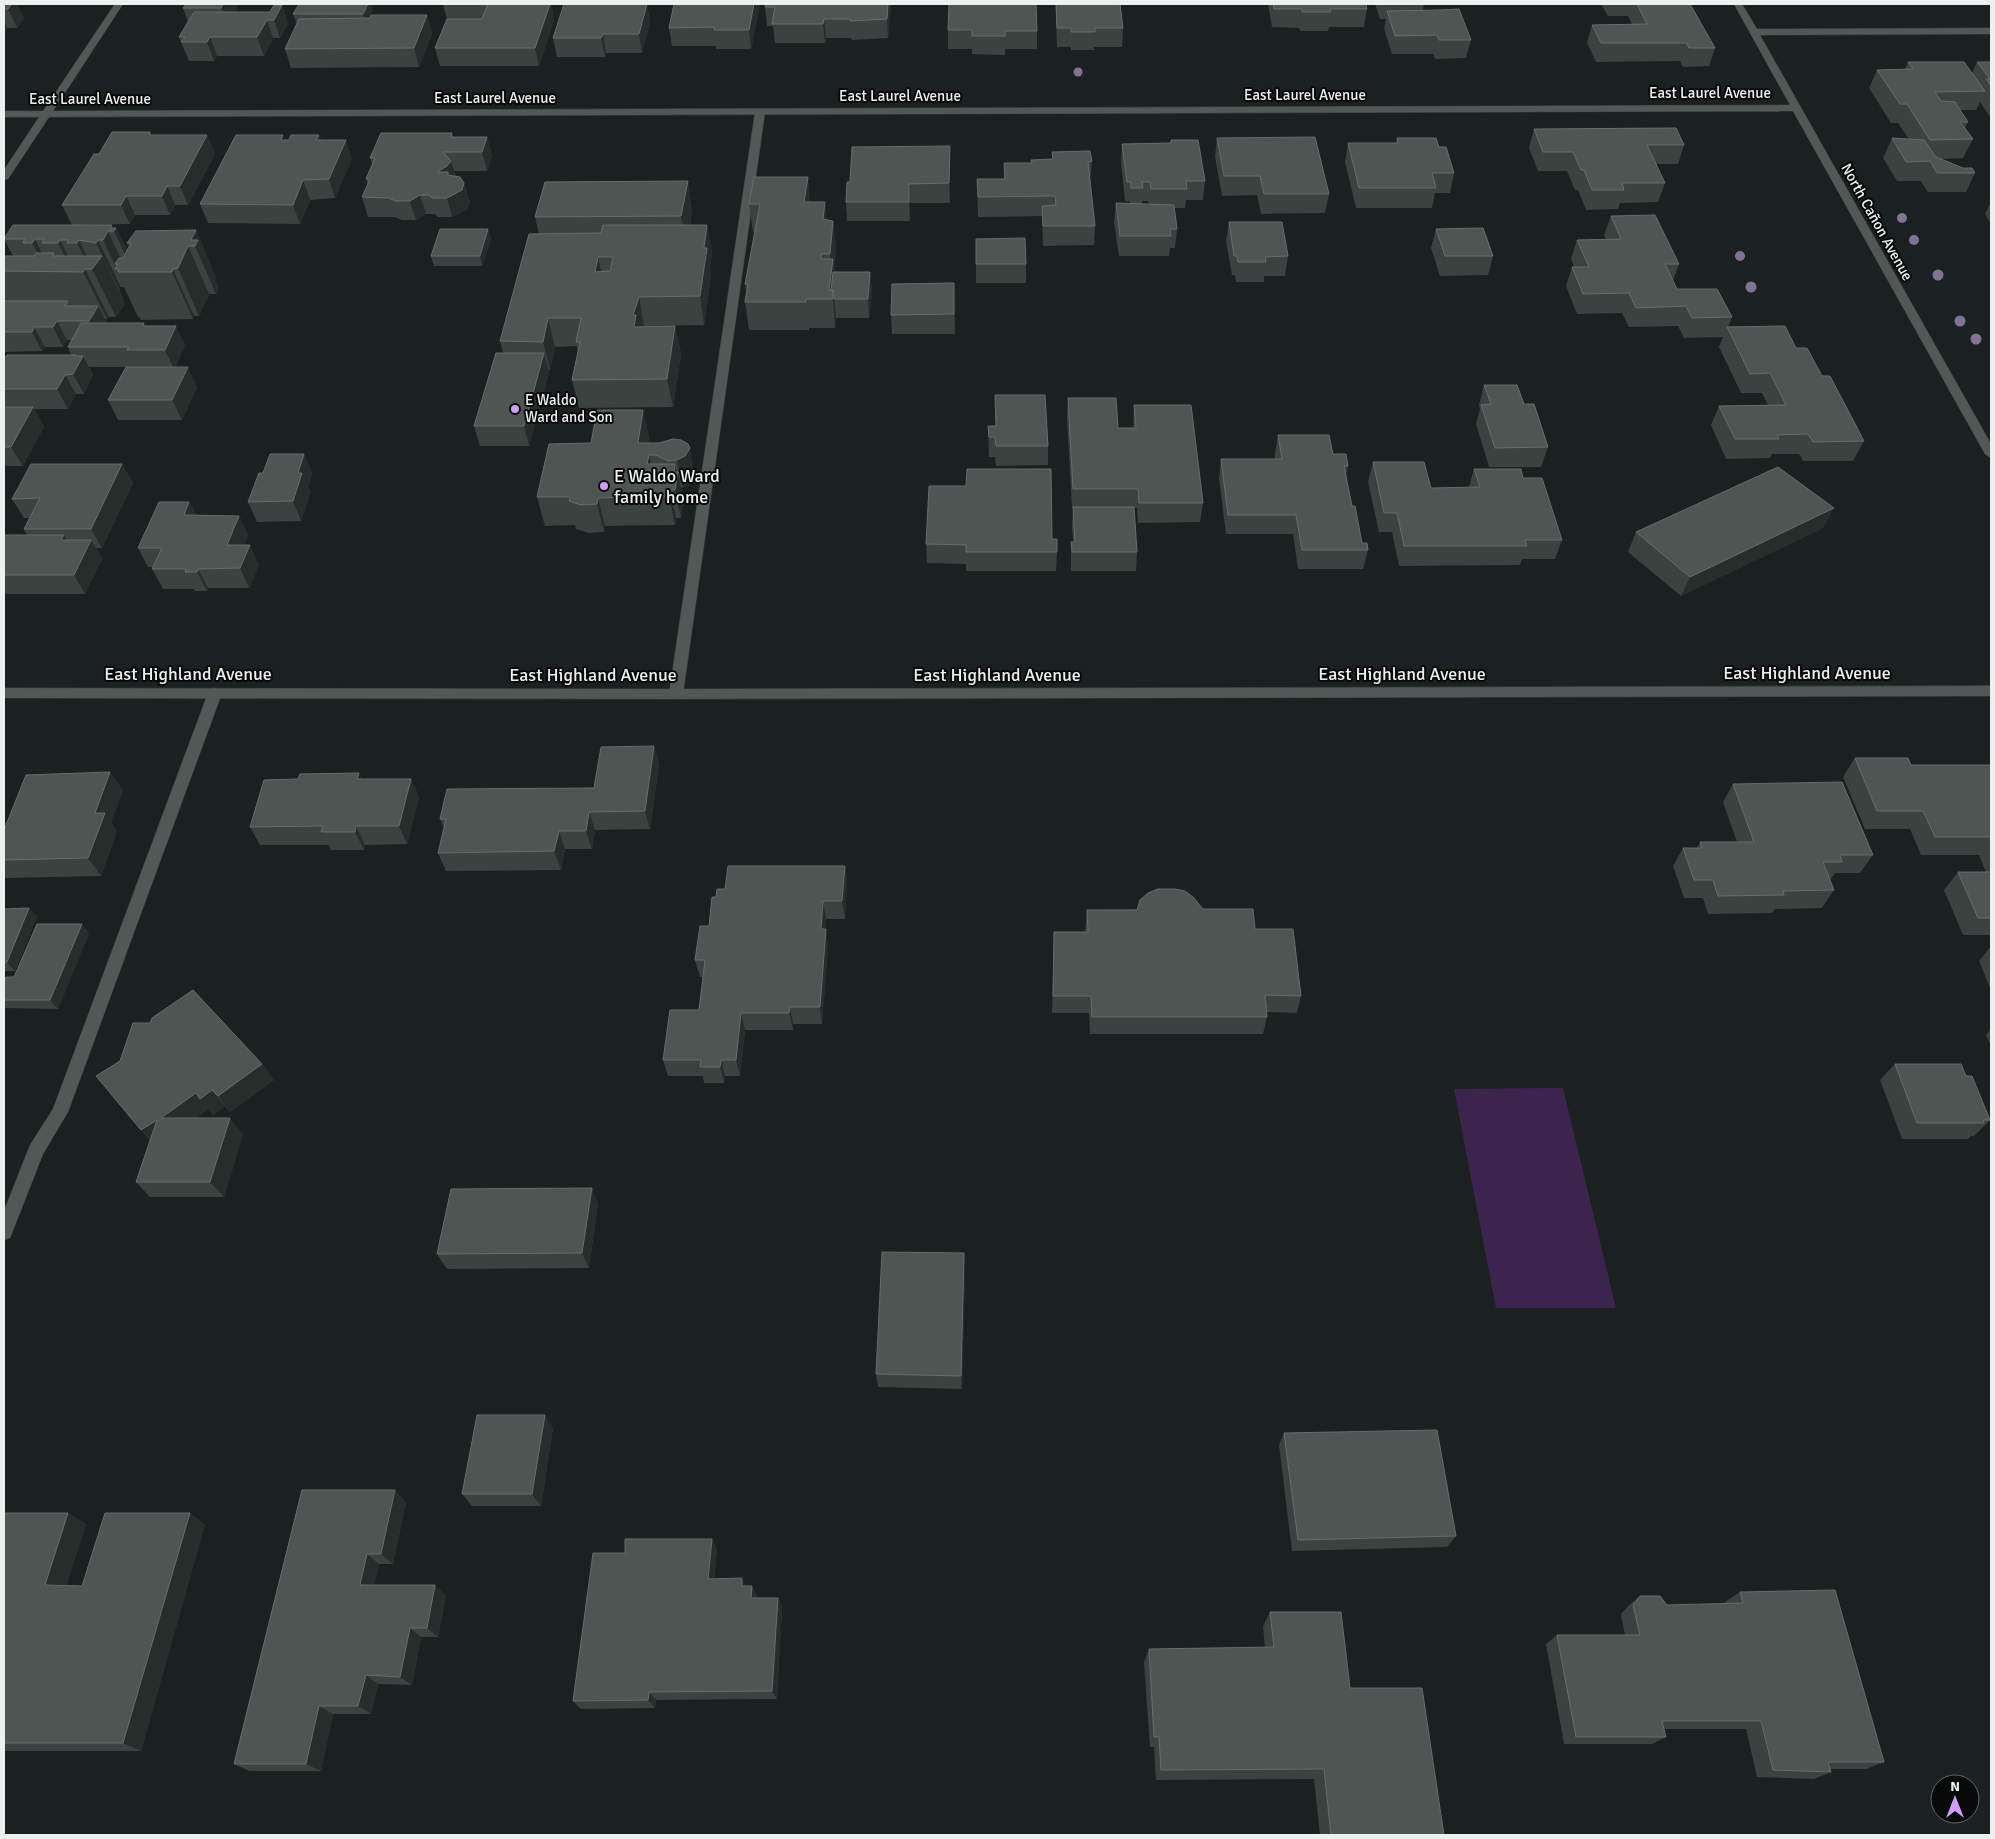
<svg xmlns="http://www.w3.org/2000/svg" width="1995" height="1839" font-family="Signika,sans-serif">
<rect width="100%" height="100%" fill="#1b2120"/>
<path fill="#3d244e" d="M1563,1088L1616,1308H1496L1454,1089Z"/>
<g fill="none" stroke-linecap="round" stroke-linejoin="round">
<defs>
<path id="service" d="M760,109L765,112L683,694L681,697H671L669,694L755,112Z
M215,688L220,690L222,693L68,1112L43,1154L10,1238L4,1240V1211L30,1145L53,1109L208,693L210,690Z"/>
<path id="minor" d="M115,4H123L53,111L1790,105L1734,4H1742L1757,29L1991,28V34L1760,35L1991,444V458L1985,454L1793,111L49,117L8,179L4,180V170L39,117H4V111H43Z
M1991,686V696L676,699L4,698V688L676,689Z"/>
</defs>
<use href="#service" stroke="#393d3c" stroke-width="1"/>
<use href="#minor" stroke="#393d3c" stroke-width="1"/>
<use href="#service" fill="#515856" fill-rule="evenodd"/>
<use href="#minor" fill="#515856" fill-rule="evenodd"/>
</g>
<g fill="#827294">
<circle cx="1078" cy="72" r="4.5"/>
<circle cx="1902" cy="218" r="5"/>
<circle cx="1914" cy="240" r="5"/>
<circle cx="1740" cy="256" r="5"/>
<circle cx="1938" cy="275" r="5.5"/>
<circle cx="1751" cy="287" r="5.5"/>
<circle cx="1960" cy="321" r="5.5"/>
<circle cx="1976" cy="339" r="5.5"/>
</g>
<path fill="#3b4240" fill-rule="evenodd" d="M4,4L24,18L17,28H7L4,33Z
M186,4H236L237,8L235,12H270L282,5L288,24L280,38H273L264,56H217L214,61H189L179,37L188,22L183,8Z
M443,4H551L554,20L539,66H440L435,48L447,19Z
M647,4L650,22L642,53H606L605,57H557L553,38Z
M674,4H760L751,49H716V46H672L669,28Z
M891,4L888,38L852,40L851,38H826L825,43H775L773,26H767L765,7Z
M1056,4L1123,28L1122,47H1094V50H1071V47H1057L1056,22Z
M1268,4H1366L1367,9L1364,27H1329L1328,31H1300L1299,28L1272,27Z
M1375,4H1424L1423,10L1471,40L1466,58L1435,59L1433,54H1392L1384,29L1386,19H1380Z
M1601,4H1690L1715,48L1709,66L1683,67L1680,61L1596,62L1587,43L1592,25L1632,24L1628,16H1608Z
M373,8L369,18L427,15L432,34L419,67L291,68L285,49L297,24L293,14Z
M948,30L1037,31V49H1005V55L972,54V49H948Z
M1908,62L1972,73L1977,62H1991V118L1980,102L1976,110H1960L1968,122L1965,128L1973,139L1963,158L1940,159L1975,173L1966,192H1928L1921,181H1897L1883,158L1892,138L1909,139L1898,123H1891L1869,88L1877,70L1905,69Z
M1534,129L1684,145L1678,164H1656L1665,183L1658,202L1620,203L1618,209L1586,210L1578,190H1575L1567,171H1538L1529,148Z
M150,132L151,135H207L215,154L188,205H175L170,215H135L130,224L76,225L116,228L127,250L129,246L127,243L196,230L216,278L215,280L218,287L216,294H209L199,316H194L193,319L141,320L139,317H138L124,287H121L119,290L125,304L116,317H109L107,319H105L107,323L146,326L185,345L175,367L197,387L182,420H118L108,400L135,367H89L93,375L84,394H76L68,409H34L44,427L23,466H4V357L71,355L68,347L71,340H67L63,347H45L42,351L4,352V256H13L4,239L72,225L62,205L99,154Z
M452,133L453,137H487L492,156L487,171H454L456,176L464,183L470,203L467,209L452,217H438L435,214H426L416,220H402L394,217H368L362,197L368,185L366,179L372,164L370,158Z
M319,135L321,140L352,159L335,198L310,200L300,224L208,223L200,204L285,140Z
M1217,138L1329,194L1325,213L1261,214L1257,195L1222,196L1215,157Z
M1397,138L1439,147L1454,173L1450,193H1435L1432,208H1356L1345,162L1348,143H1396Z
M1171,140L1205,181L1203,200H1186L1185,208H1174L1177,229L1175,248H1170L1169,256H1119L1114,222L1116,203H1130L1129,201H1125L1121,163L1122,144L1170,143ZM1142,201H1148L1149,204H1142Z
M1052,152L1092,161L1090,181L1095,226L1094,245L1043,246L1042,216L978,217L977,179H1004V163H1031L1052,159Z
M950,165V203H910V221H847L846,202L850,182Z
M810,202L827,220L833,221L836,249L834,272H870L872,292L869,318H836L835,328H809V330H749L745,302L746,293L745,284L755,232H753L749,204Z
M1991,202V224L1985,214Z
M692,209L690,225H707L712,253L710,266L711,276L704,325L644,326V327L675,326L681,354L673,407L579,408L572,380L578,351L577,346L555,347L550,370H548L549,372L529,446H480L474,426L503,353L500,341L539,234L535,217Z
M1611,216L1679,264L1673,280L1677,289L1732,317L1728,327L1796,348L1822,376L1864,441L1853,461H1803L1799,454H1772L1770,458L1726,459L1711,425L1719,406L1768,405L1762,393H1741L1719,347L1723,337L1684,338L1678,326L1629,327L1622,313L1577,314L1566,286L1572,267H1574L1571,259L1577,240L1606,239L1604,235Z
M1229,222L1288,256L1285,276H1264V282H1236L1235,275H1232L1226,241Z
M488,229L491,239L482,266H434L431,256Z
M1436,229L1493,256L1488,275L1440,276L1431,248Z
M976,239L1026,264V283H976Z
M954,283L955,334H892L891,315Z
M1484,385L1524,404L1548,447L1541,467H1489L1476,424L1480,409L1479,405Z
M1068,398L1118,428H1133L1134,405L1203,503L1200,522L1138,523L1137,508H1134L1137,552L1136,571H1071V542H1073L1072,526L1073,508H1072L1067,418Z
M643,410L649,438L648,443H659L695,477L690,485L681,488L683,500L681,518H676L675,525L605,526L604,532L589,533L576,529L575,525L545,526L537,497L591,443Z
M988,426H995L1048,446V465L996,466L995,457H989Z
M1278,435L1333,454L1348,466L1346,476L1352,506L1362,543L1368,550L1363,569H1298L1293,534H1226L1219,478L1221,459H1275V454Z
M304,454L312,473L308,487L311,492L301,521L257,522L248,502L263,473Z
M1373,462L1431,488L1469,487L1474,469L1523,478L1562,540L1555,559H1522L1520,565L1399,566L1392,532H1379L1368,482Z
M122,464L133,483L102,548H96L102,559L85,594H4V535H27L24,529L29,518H24L12,499Z
M966,486L1052,539L1057,552L1056,571H966V564L927,563L926,544Z
M189,502L196,515L239,516L248,535L244,545L259,565L249,588H208L207,591H195L194,589H163L152,569L153,567H148L138,548Z
M1823,528L1681,596L1628,552L1636,532Z
M654,746L659,765L650,829L595,830L592,849H565L561,870L446,871L438,853L444,828L440,819L594,788Z
M1855,758L1911,765H1991V935H1963L1944,890L1958,872H1986L1979,855H1921L1910,829H1865L1843,777Z
M110,772L123,791L111,822L117,831L101,876L6,878L4,876V830Z
M359,773L362,779H411L419,797L407,844L365,845L364,850H331L328,845H260L250,827Z
M1733,784L1873,855L1860,873H1835L1830,880L1834,890L1822,908L1775,909L1772,913L1708,914L1703,898H1684L1673,866L1683,848H1697L1700,842H1737L1723,802Z
M845,866L847,884L845,919H826L825,929L828,947L822,1024H793V1030H745L740,1076H725L724,1083H704L703,1076H668L663,1060L699,1010L703,977H700L695,960L709,926L716,897L725,889Z
M29,908L37,917L15,971H4V909Z
M1203,909L1255,929L1301,996L1297,1013L1267,1012V1017L1263,1034H1090L1089,1013H1052L1054,932H1085L1087,910Z
M89,933L58,1009L4,1008V983Z
M1991,946V990L1979,961Z
M1991,1029V1046L1986,1035Z
M262,1064L274,1080L230,1112L225,1106L213,1115L208,1109L196,1118L243,1134L224,1197H150L136,1182L150,1140L141,1130Z
M1895,1064L1990,1120L1974,1136H1971L1968,1139H1902L1880,1080Z
M598,1203L589,1268L447,1269L437,1254Z
M964,1253L965,1268L962,1389L878,1387L876,1374Z
M553,1428L541,1506H472L462,1494Z
M1284,1433L1456,1536L1447,1547L1292,1551L1279,1445Z
M302,1490L406,1502L393,1564H379L374,1585L446,1595L438,1637H421L412,1685L378,1684L371,1714H333L321,1771H249L234,1764Z
M4,1513H68L86,1524L66,1586H82L205,1524L141,1751H4Z
M717,1549L714,1579L747,1586H752L757,1596L756,1598H778L782,1607L777,1699L656,1700L655,1708L581,1709L573,1701L625,1553Z
M1740,1592L1884,1762L1866,1769H1830L1831,1772L1814,1779L1757,1777L1746,1729H1664L1666,1737L1652,1744H1564L1546,1644L1557,1635H1625L1621,1614L1628,1606L1640,1596L1667,1605L1726,1604L1725,1602Z
M1270,1612L1350,1688L1444,1835H1320L1314,1779L1156,1780L1154,1747H1150L1144,1662L1149,1649L1265,1648L1263,1626Z"/>
<path fill="#262d2b" d="M8,4H17L24,18L17,28L8,9Z
M223,4H236L237,8L228,26L221,8Z
M368,4H372L373,8L366,24L363,14Z
M550,4H551L554,20L539,66L535,48Z
M647,4L650,22L642,53L639,34Z
M754,4H760L751,49L749,30Z
M888,4H891L888,38L887,19Z
M282,5L288,24L280,38L274,20Z
M427,15L432,34L419,67L414,48Z
M824,19L826,38L825,43L823,24Z
M4,20L7,28L4,33Z
M267,20L273,38L264,56L257,37Z
M603,34L606,53L605,57L601,38Z
M210,37L217,56L214,61L207,42Z
M207,135L215,154L188,205L180,186Z
M319,135L325,154L316,140Z
M487,137L492,156L487,171L482,152Z
M346,140L352,159L335,198L329,179Z
M950,146V203L949,183Z
M451,161L457,180L437,172Z
M808,177L810,205L804,202Z
M303,180L310,200L300,224L293,205Z
M688,181L692,209L686,244L681,216Z
M464,183L470,203L467,209L452,217L447,198Z
M909,184L910,203V221L909,202Z
M167,186L175,205L170,215L162,196Z
M420,195L426,214L416,220L410,201Z
M126,196L135,215L130,224L121,205Z
M825,202L828,230L823,219Z
M833,221L836,249L834,268L836,287L834,298L836,318L835,328L833,299L829,290L831,272L830,254Z
M112,225L114,231L116,228L137,272H133L114,231L110,228Z
M707,225L712,253L710,266L711,276L704,325L700,296L704,248Z
M488,229L491,239L482,266L480,256Z
M196,230L216,278L215,280L218,287L216,294L195,246L191,240Z
M108,231L127,272L118,264H115L118,269H117L103,240Z
M35,239L51,272L47,271L32,243Z
M60,240L76,272H73L58,243Z
M79,240L93,268L102,256L125,304L116,317L92,269H90L77,243Z
M98,240L121,287L119,290L96,243Z
M188,246L209,294L199,316L178,268Z
M598,257L604,285L595,272Z
M85,269L109,317L107,319L83,272Z
M173,269L194,316L193,319L172,272Z
M870,272L872,292L869,318L868,299Z
M639,297L644,326L641,337L634,327L633,315Z
M98,306L108,325L99,341L89,321Z
M548,318L555,347L550,370L543,342Z
M57,321L67,340L63,347L53,327Z
M176,326L185,345L174,369L165,350Z
M675,326L681,354L673,407L667,379Z
M34,327L45,347L42,351L32,332Z
M544,353L549,372L529,446L524,426Z
M76,355L80,362L83,356L93,375L84,394L73,374Z
M188,367L197,387L182,420L172,400Z
M65,375L76,394L68,409L57,389Z
M33,407L44,427L23,466L11,447Z
M643,410L649,438L644,471L638,443Z
M690,448L695,477L690,485L683,488L677,460Z
M304,454L312,473L308,487L311,492L301,521L293,501L298,473Z
M649,455L655,484L647,464Z
M122,464L133,483L102,548L91,529Z
M675,464L677,475L678,472L683,500L681,518L675,490L674,472Z
M670,490L676,518L675,525L669,496Z
M598,498L605,526L604,532L597,504Z
M189,502L199,522L184,515Z
M1834,508L1823,528L1681,596L1690,577Z
M239,516L248,535L236,565L227,545Z
M64,535L75,554L61,540Z
M91,540L102,559L85,594L74,575Z
M250,545L259,565L249,588L240,568Z
M198,569L208,588L207,591L197,572Z
M654,746L659,765L650,829L645,811Z
M110,772L123,791L111,822L117,831L101,876L88,858L95,813Z
M359,773L368,791L357,779Z
M411,779L419,797L407,844L399,826Z
M589,812L595,830L592,849L586,831Z
M356,826L365,845L364,850L355,832Z
M559,831L565,849L561,870L554,851Z
M845,866L847,884L845,919L842,901Z
M823,901L826,919L824,947L821,929Z
M29,908L37,917L15,971L7,962Z
M82,924L89,933L58,1009L50,1000Z
M826,929L828,947L822,1024L820,1007Z
M790,1007L793,1024V1030L789,1013Z
M741,1013L745,1030L740,1076L736,1060Z
M721,1060L725,1076L724,1083L720,1067Z
M262,1064L274,1080L230,1112L218,1096Z
M212,1090L225,1106L213,1115L208,1109L174,1134L161,1118L196,1093Z
M230,1118L243,1134L224,1197L210,1182Z
M157,1120L155,1146L141,1130Z
M592,1188L598,1203L589,1268L582,1253Z
M964,1253L965,1268L962,1389L961,1376Z
M545,1415L553,1428L541,1506L532,1494Z
M395,1490L406,1502L393,1564L381,1554Z
M68,1513L86,1524L63,1595L45,1585Z
M190,1513L205,1524L141,1751L123,1743Z
M712,1539L717,1549L713,1589L708,1579Z
M367,1554L379,1564L372,1595L360,1585Z
M742,1578L747,1588L742,1586Z
M435,1585L446,1595L438,1637L427,1628Z
M752,1586L757,1596L756,1607L751,1598Z
M778,1598L782,1607L777,1699L772,1691Z
M410,1628L421,1637L412,1685L400,1677Z
M366,1675L378,1684L371,1714L358,1706Z
M649,1692L656,1700L655,1708L648,1700Z
M319,1706L333,1714L321,1771L306,1764Z"/>
<path fill="#4e5553" stroke="#676d6b" fill-rule="evenodd" d="M4,4H12L8,9H4Z
M186,4H223L221,8H183Z
M299,4H368L363,14H293Z
M488,4H550L535,48H435L447,19H482Z
M564,4H647L639,34H603L601,38H553Z
M674,4H754L749,30H714V27L669,28Z
M766,4H888L887,19L850,21V19H824L823,24H772L775,7H765Z
M949,4H1036L1037,31H1005V36H972V30H948Z
M1056,4H1120L1123,28H1095V32H1071V28H1057Z
M1273,4H1366L1367,9H1330L1331,12H1302V9H1274Z
M1637,4H1690L1715,48H1689L1687,43H1601L1592,25L1647,24Z
M274,5H282L274,20H267L257,37H210L207,42H181L185,37H179L194,12H270Z
M1459,9L1471,40H1439L1437,35L1395,36L1387,11L1439,10Z
M371,15H427L414,48L285,49L299,19L370,18Z
M1908,62H1964L1985,91L1935,92L1941,101L1955,102L1968,122H1960L1973,139L1930,140L1907,104H1900L1877,70L1913,69Z
M1977,62H1991V86L1986,79H1990Z
M1676,128L1684,145H1647L1665,183H1622L1624,190H1592L1584,170H1581L1573,152H1543L1534,129Z
M112,132H150L149,135H207L180,186H167L162,196H126L121,205H62L94,154H99Z
M381,133H452L451,137H487L482,152H443L451,161L447,166L437,172H448V175L460,177L464,183L462,190L447,198H432L429,195H420L410,201H396L388,198L362,197L370,179H366L375,158H370Z
M236,135H283L281,140H289L291,135H319L316,140H346L329,179L303,180L293,205L200,204Z
M1315,137L1329,194H1264L1260,176H1224L1217,138Z
M1397,138H1436L1439,147H1446L1454,173H1432L1436,188H1359L1348,143H1398Z
M1892,138L1924,140L1936,157L1963,168H1972L1975,173H1937L1930,161L1906,162Z
M1171,140H1198L1205,181H1186L1187,189H1151L1150,182H1142L1143,188H1131V182H1127L1122,144L1171,143Z
M950,146L949,183L909,184V202H846L847,182H850L852,147Z
M1090,151L1092,161L1088,162L1095,226H1043L1042,206L1056,205L1055,196L978,197L977,179H1005L1004,163H1032L1031,160L1053,159L1052,152Z
M754,177H808L804,202H825L823,219L833,221L830,254H821V259H833L829,290H833V299H806V302H745L748,284H745L760,204H749Z
M688,181L681,216L535,217L545,182Z
M1116,203L1174,205L1177,229H1170L1171,236H1120Z
M1655,215L1679,264H1665L1677,289H1717L1732,317L1692,318L1686,306L1636,308L1629,293L1583,294L1572,267H1589L1577,240L1621,239L1611,216Z
M1229,222H1282L1288,256L1265,257L1266,262H1238L1237,256H1234Z
M13,225H112L110,228H116L114,231H108L103,240H98L96,243L79,240L77,243H67L69,240H60L58,243H42L44,239H35L32,243H23L25,239H4Z
M603,225H707L704,248H707L700,296L639,297L633,315H636L634,327L675,326L667,379L572,380L580,342H576L581,318H548L543,342L500,341L529,234L601,233ZM598,257H613L610,271L595,272Z
M1483,228L1493,256H1445L1436,229Z
M440,229H488L480,256H431Z
M196,230L191,240H198L195,246H188L178,268L173,269L172,272H118L119,269H115L118,264H115L119,258H123L131,243H127L136,231Z
M1025,238L1026,264H976V239Z
M36,253H54L53,256H102L92,269H85L83,272L4,271V256H34Z
M833,272H870L868,299H834L833,290H831Z
M954,283V314L891,315L892,284Z
M4,301H68L65,306H98L89,321H57L53,327H34L32,332H4Z
M81,323H144L143,326H176L165,350H127L129,347H68Z
M1785,326L1796,348H1807L1822,376H1830L1864,441L1813,442L1808,434L1777,435L1779,439H1735L1719,406L1786,405L1770,373L1750,374L1727,327Z
M496,353H544L524,426H474Z
M7,355H76L75,356H83L73,374L65,375L57,389H4V357H6Z
M126,367H188L172,400H108Z
M1484,385H1517L1524,404H1534L1548,447L1495,448L1481,405L1491,404Z
M995,395H1045L1048,446H996L995,437H989L988,426H996Z
M1068,398H1116L1118,428H1136L1134,405H1191L1203,503H1139L1138,489H1073Z
M4,407H33L11,447H4Z
M597,410H643L638,443H659L673,439L681,440L688,444L690,448L685,456L677,460L668,461L656,455H649L647,464H675L674,472H678L675,490H670L669,496L598,498L597,504L581,505L569,501L570,497H537L549,444L591,443Z
M1278,435H1329L1333,454H1346L1348,466H1344L1352,506H1355L1362,543H1367L1368,550H1302L1296,515H1228L1221,459H1282Z
M270,454H304L298,473H302L293,501L248,502L259,473H263Z
M1373,462H1424L1431,488L1480,487L1474,469H1521L1523,478H1542L1562,540H1525L1527,546H1404L1397,513H1384Z
M31,464H122L91,529H24L40,498L12,499Z
M1778,467L1834,508L1690,577L1636,532Z
M967,469H1051L1052,539H1057V552H966V545L926,544L929,486H966Z
M159,502H189L184,515L239,516L227,545H250L240,568L198,569L197,572H185L186,569H152L162,548H138Z
M1073,507H1134L1137,552H1072L1071,542H1075Z
M4,535H64L61,540H91L74,575H4Z
M654,746L645,811L589,812L586,831H559L554,851L438,853L446,819H440L447,789L594,788L601,747Z
M1855,758H1908L1911,765H1991V837H1935L1923,811H1877Z
M110,772L95,813H105L88,858L4,860V830L26,775Z
M359,773L357,779H411L399,826H356L355,832H321L323,826L250,827L264,780L298,779L300,774Z
M1842,782L1873,855H1840L1842,862H1823L1834,890L1783,891L1784,895L1718,896L1713,880H1694L1683,848H1702L1700,842H1754L1733,784Z
M728,866H845L842,901H823L821,929H826L820,1007H790L789,1013H741L736,1060H721L720,1067H700L701,1060H663L670,1010H699L705,960H695L700,926H709L712,897H716L717,889H725Z
M1958,872H1991V918H1978Z
M1158,889H1175L1185,891L1193,897L1203,909H1253L1255,929H1293L1301,996L1265,995L1267,1017H1092L1091,996H1053L1054,932H1088L1087,910H1137L1140,900L1148,893Z
M29,908L7,962H4V909Z
M37,924H82L50,1000H4V983L6,977H14Z
M193,990L262,1064L218,1096L212,1090L200,1099L196,1093L161,1118H230L210,1182H136L157,1120L141,1130L96,1076L120,1061L133,1023H150L152,1018Z
M1895,1064H1961L1966,1076H1972L1990,1120H1983L1984,1123H1917Z
M592,1188L582,1253L437,1254L451,1189Z
M882,1252L964,1253L961,1376L876,1374Z
M477,1415H545L532,1494H462Z
M1437,1430L1456,1536L1298,1540L1284,1433Z
M302,1490H395L381,1554H367L360,1585H435L427,1628H410L400,1677L366,1675L358,1706H319L306,1764H234Z
M4,1513H68L45,1585L82,1586L105,1513H190L123,1743H4Z
M625,1539H712L708,1579L742,1578V1586H752L751,1598H778L772,1691L649,1692L648,1700L573,1701L593,1553H625Z
M1835,1590L1884,1762H1828L1831,1772L1773,1770L1761,1721H1662L1666,1737H1576L1557,1635H1640L1633,1605L1640,1596H1660L1667,1605L1743,1603L1740,1592Z
M1270,1612H1341L1350,1688H1422L1444,1835H1331L1324,1769L1161,1770L1159,1737H1154L1149,1649L1274,1647Z"/>
<g fill="#d39cfc" stroke="#080a0a" stroke-width="2">
<circle cx="515" cy="409" r="5"/>
<circle cx="604" cy="486" r="5"/>
</g>
<g text-anchor="middle" dominant-baseline="central" stroke-width="4" stroke-linejoin="round" paint-order="stroke">
<g font-size="15" fill="#ecf0ef" stroke="#080a0a">
<text x="1710" y="93">East Laurel Avenue</text>
<text x="1305" y="95">East Laurel Avenue</text>
<text x="900" y="96">East Laurel Avenue</text>
<text x="495" y="98">East Laurel Avenue</text>
<text x="90" y="99">East Laurel Avenue</text>
<text transform="translate(1877 222) rotate(61)">North Cañon Avenue</text>
</g>
<g font-size="15" fill="#ecf0ef" stroke="#080a0a" text-anchor="start">
<text x="525" y="400">E Waldo<tspan x="525" dy="17">Ward and Son</tspan></text>
</g>
<g font-size="18" fill="#ecf0ef" stroke="#080a0a" text-anchor="start">
<text x="614" y="476">E Waldo Ward<tspan x="614" dy="21">family home</tspan></text>
</g>
<g font-size="18" fill="#ecf0ef" stroke="#080a0a">
<text x="1807" y="673">East Highland Avenue</text>
<text x="188" y="674">East Highland Avenue</text>
<text x="1402" y="674">East Highland Avenue</text>
<text x="593" y="675">East Highland Avenue</text>
<text x="997" y="675">East Highland Avenue</text>
</g>
</g>
<rect width="1995" height="1839" fill="none" stroke="#ecf0ef" stroke-width="10"/>
<g transform="translate(1955 1799)"><circle r="24" fill="#080a0a" stroke="#636666"/>
<path d="M0-4L9 19L0 12L-9 19Z" fill="#d39cfc"/>
<text y="-8" font-size="14" font-weight="bold" text-anchor="middle" fill="#ecf0ef">N</text>
</g>
</svg>
